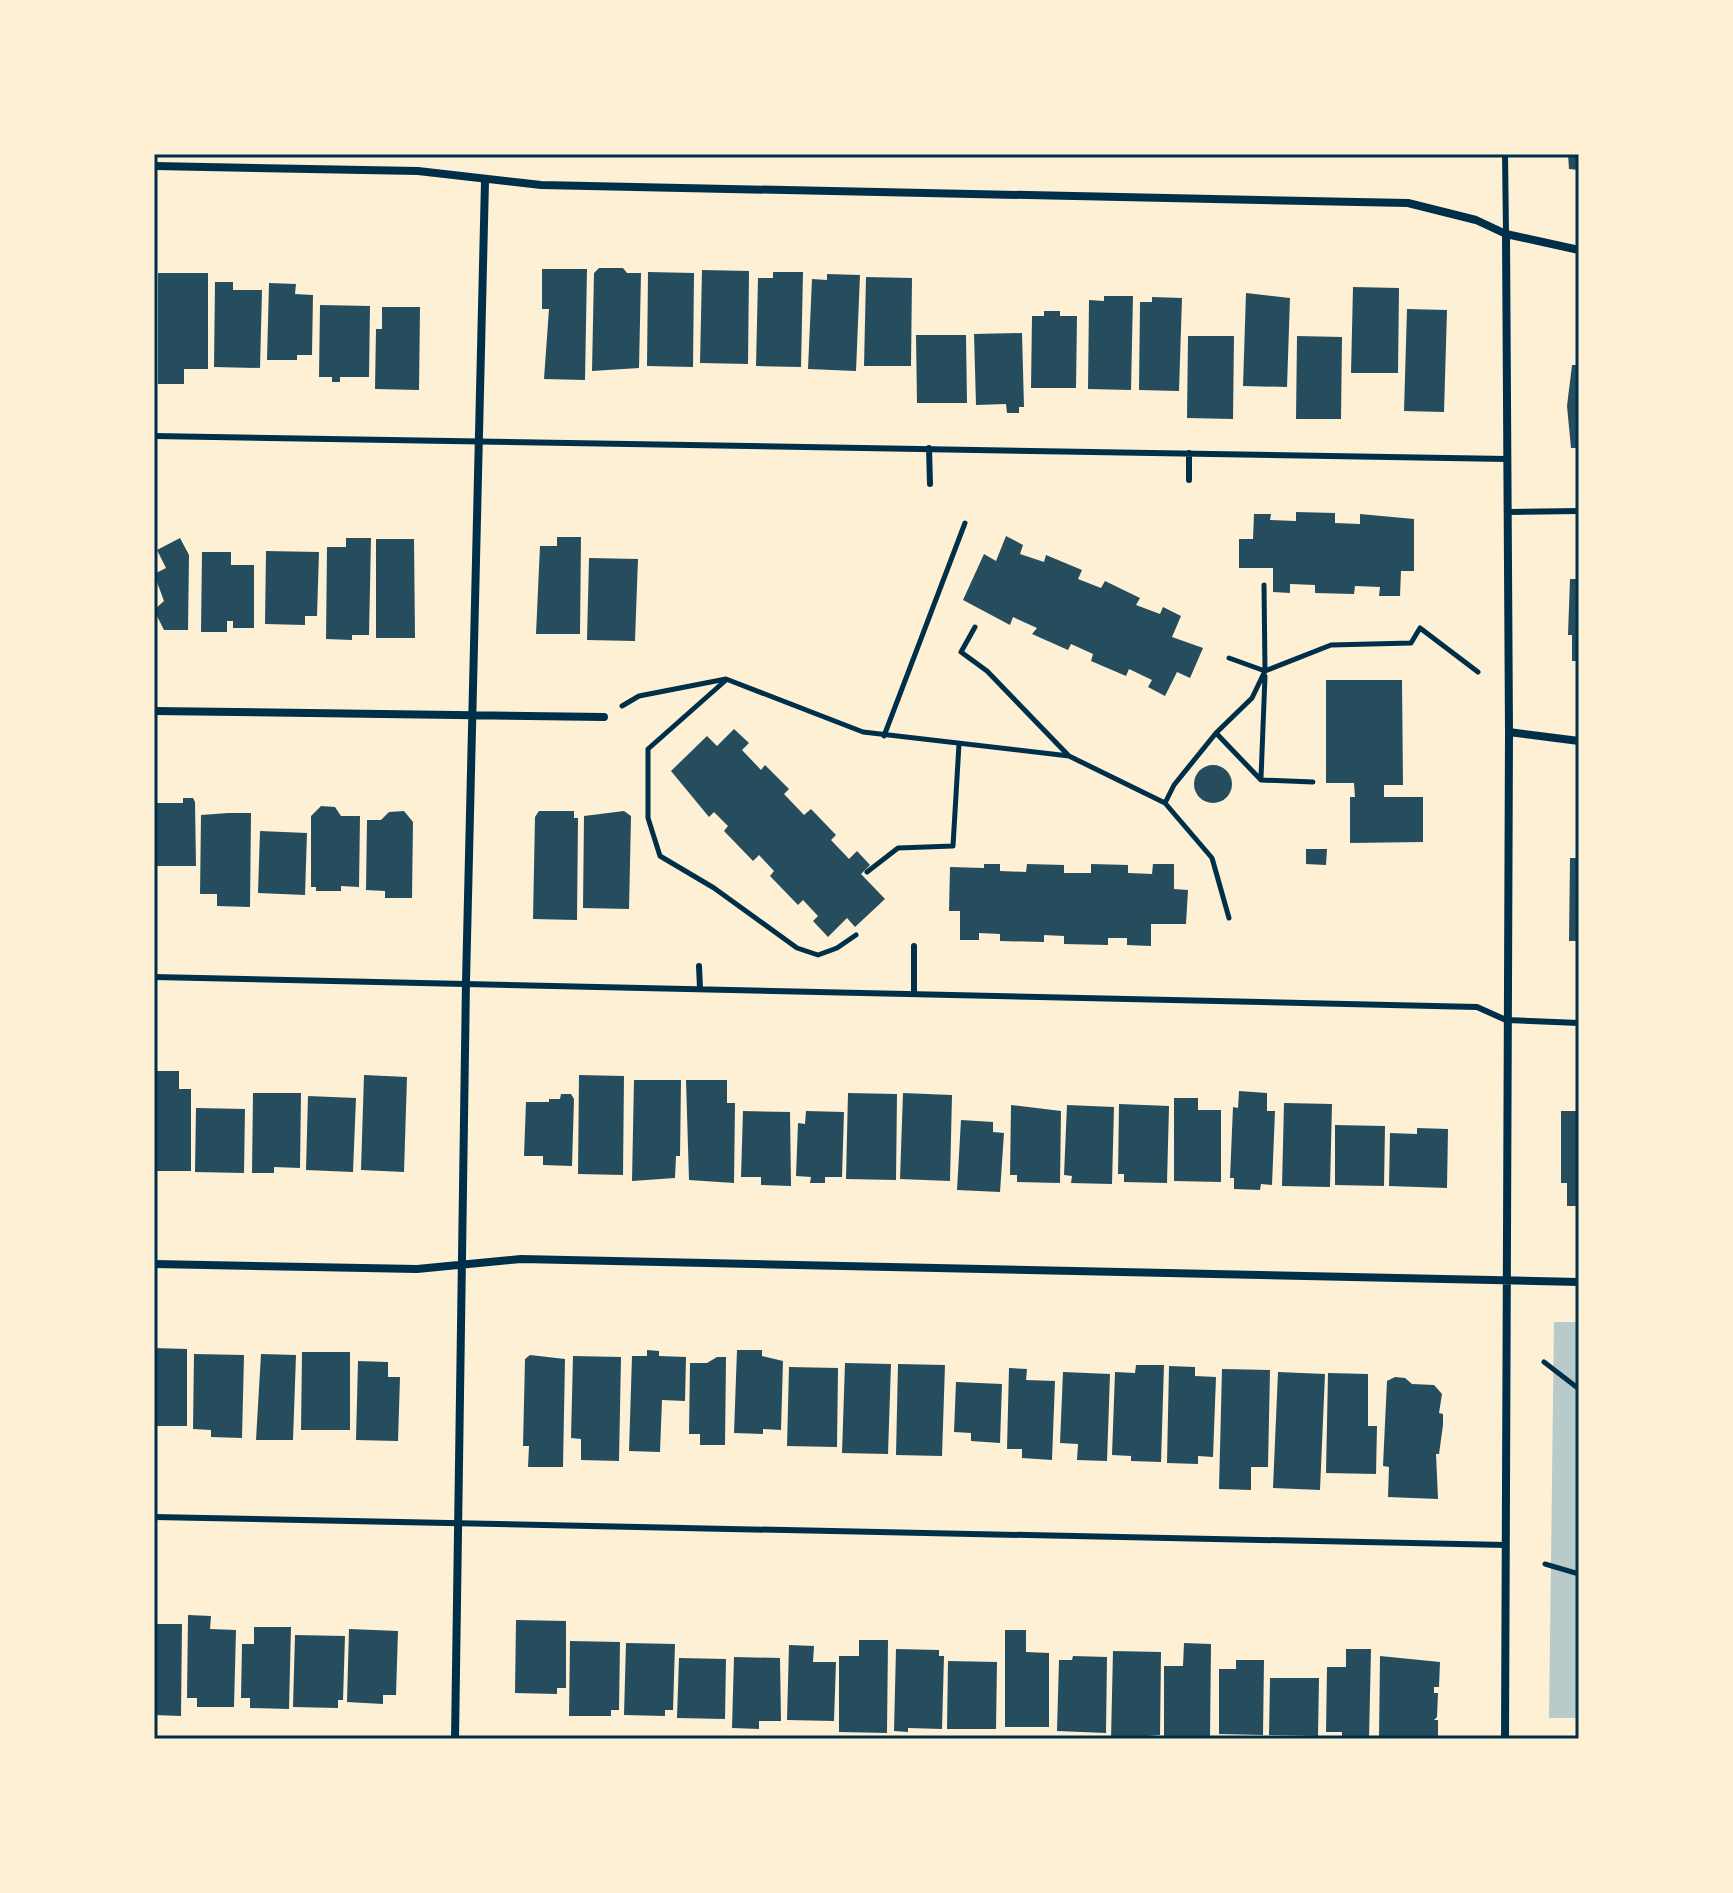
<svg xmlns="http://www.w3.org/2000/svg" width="1733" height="1893" font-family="Raleway,sans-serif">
<rect width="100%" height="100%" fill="#fdf0d5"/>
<path fill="#b9caca" d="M1554,1322H1579V1718H1549Z"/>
<path fill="#264d5e" d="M1568,154H1579V170L1569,169Z
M599,268H623L627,273H641L639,368L592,371L594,273Z
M542,269H587L585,380L544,379L549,309H542Z
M702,270L749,271L748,364L700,363Z
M648,272L694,273L693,367L647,366Z
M773,272H803L801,367L756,366L758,278H773Z
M158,273H208V369H184V384H158Z
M827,274L860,275L856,371L808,369L812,279L827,280Z
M866,277L912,278L911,366H864Z
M215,282H233V290H262L260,368L214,367Z
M269,283L296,284L295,294L313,295L312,355H297V360H267Z
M1353,287L1399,288L1398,373H1351Z
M1246,293L1290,298L1287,387L1243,386Z
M1104,296H1133L1131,390L1088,389L1089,300L1104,301Z
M1152,297L1182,298L1179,391L1139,390L1140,302H1152Z
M320,305L370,306L369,377H340V382H332V377H319Z
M382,307H420L419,390L375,389L376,329H382Z
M1407,309L1447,310L1444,412L1404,411Z
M1044,311H1060V316H1077L1076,388H1031L1032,316H1044Z
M1022,333L1024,407H1019V413H1007L1006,404L976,405L974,334Z
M916,335H966L967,403H917Z
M1188,336H1234L1233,419L1187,418Z
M1297,336L1342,337L1341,419H1296Z
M1572,365H1579V448H1571L1567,406Z
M1296,512L1335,513V523L1360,524V514L1414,519V571H1401L1400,596H1379L1380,587L1355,586L1354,594L1315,593V585L1290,584V593L1273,592V568H1239V539H1253L1254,514H1271L1270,520L1296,521Z
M1006,536L1023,545L1020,554L1044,562L1046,555L1082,570L1078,579L1101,588L1105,581L1140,598L1136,605L1160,614L1163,607L1181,616L1172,637L1203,648L1190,678L1177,672L1165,696L1148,687L1152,680L1129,669L1126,676L1091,661L1093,654L1071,644L1068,650L1032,634L1037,628L1013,617L1010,625L963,600L984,554L996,561Z
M557,537H581L580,634H536L540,546H557Z
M180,538L189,555L188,630H164L154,610L164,601L154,574L166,568L157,550Z
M346,538H371L369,635H352V640L326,639L327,547H346Z
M376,539H414L415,638H376Z
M266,551L319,552L317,616H305V625L265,624Z
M202,552H231V565H254V628H233V621H227V632H201Z
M589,558L638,559L635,641L587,640Z
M1570,579H1579V661H1572V635H1568Z
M1326,680H1402L1403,785H1384V797H1423V842L1350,843V797H1355L1354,783H1326Z
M734,729L749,743L742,750L761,770L765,765L789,789L784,794L804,815L811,809L836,835L831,840L849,859L857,851L870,865L861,874L885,899L855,927L847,918L828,937L813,921L818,916L803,900L798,905L770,876L774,871L759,855L753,861L724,831L728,826L714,812L709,817L671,771L707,736L717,746Z
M1194 784a19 19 0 1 1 38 0a19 19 0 1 1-38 0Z
M183,798H193L195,802L196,866H154V803H183Z
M321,806L335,807L341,816H360L359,887L341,886V891H316V887H311V816Z
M404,811L413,822L412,898H385V891L366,890L367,820H381L389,812Z
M539,811H574V818H578L577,920L533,919L535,817Z
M624,811L631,816L629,909L583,908L584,816Z
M228,813H251L250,907L217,906V894H200L201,815Z
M260,831L307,833L305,895L258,893Z
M1306,849H1327L1326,865L1306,864Z
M1570,858H1579V941H1569Z
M984,864H1000V871L1026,872L1027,864L1064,865V873H1091V864L1128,865V873L1152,874L1153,864H1174V889L1188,890L1186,924H1151V946L1127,945V938H1108V945L1064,944V936L1044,935V942L1000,941V934L979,933V940H960V911H949L950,867L984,868Z
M154,1071H179V1089H191V1171H154Z
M364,1075L407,1077L404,1172L361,1170Z
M579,1075L624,1076L623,1175L578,1174Z
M634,1080H681L680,1156H676L675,1178L632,1181Z
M686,1080H727V1103H735L734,1183L689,1180Z
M1239,1091L1267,1093V1111H1275L1272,1185L1261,1184L1260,1190L1234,1189V1178H1230L1233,1107L1238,1108Z
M253,1093H301L300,1168L274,1167V1173H252Z
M848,1093L897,1094L896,1180L846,1179Z
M903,1093L952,1095L950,1181L900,1179Z
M561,1094H571L574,1099L572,1166L543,1165V1156H524L526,1102H549V1099H560Z
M308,1096L356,1098L353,1172L306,1170Z
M1174,1098H1198V1110H1221V1182L1174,1181Z
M1284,1103L1332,1104L1330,1187L1282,1186Z
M1119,1104L1169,1106L1167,1183L1124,1182V1174H1118Z
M1011,1105L1061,1111L1060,1183L1017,1182V1175H1010Z
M1067,1105L1114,1107L1112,1184L1071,1183L1072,1176L1064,1175Z
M196,1108L245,1109L244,1173L195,1172Z
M743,1111L790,1112L791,1186L761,1185V1177H741Z
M806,1111L844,1112L842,1177H825V1183H810L811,1177L796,1176L798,1123L805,1124Z
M1561,1111H1579V1206H1567V1183H1561Z
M961,1120L993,1122V1132L1004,1133L1000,1192L957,1190Z
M1335,1125L1385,1126L1384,1186L1335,1185Z
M1417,1128L1448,1129L1447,1188L1389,1186L1390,1133L1417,1134Z
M154,1348L187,1349V1426H154Z
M647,1350L659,1351V1356L686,1357L685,1401L662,1400L660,1452L629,1451L632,1356H647Z
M737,1350H762V1356L783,1361L781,1430L763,1429V1434L734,1433Z
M302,1352H350V1430H301Z
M194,1354L244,1355L242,1438L211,1437V1430L193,1429Z
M261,1354L296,1355L293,1440H256Z
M530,1355L565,1359L563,1467H528L529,1446H523L525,1359Z
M573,1356L621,1357L619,1461L581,1460V1439L571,1438Z
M717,1357H726L725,1445H700V1434H689L690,1363H707Z
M358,1361L388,1362V1377H400L398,1441L356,1440Z
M845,1363L891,1364L888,1454L842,1453Z
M898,1364L945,1365L942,1456L896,1455Z
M1136,1365H1164L1161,1462L1131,1461V1456L1112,1455L1115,1372L1135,1373Z
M1169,1366L1195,1367V1376L1216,1377L1213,1457L1198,1456V1464L1167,1463Z
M789,1367L838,1368L837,1447L787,1446Z
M1009,1368L1027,1369L1026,1380L1055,1381L1052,1460L1022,1458V1449H1007Z
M1222,1369L1270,1370L1268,1467H1251V1490L1219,1489Z
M1063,1372L1110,1374L1107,1461L1077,1460L1078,1444L1060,1443Z
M1278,1372L1325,1374L1320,1490L1273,1488Z
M1328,1373L1368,1374V1426H1377L1376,1474L1326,1473Z
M1395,1377L1405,1378L1412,1384L1434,1385L1442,1394L1439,1413L1443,1414V1425L1439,1454H1436L1438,1499L1388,1497L1389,1467L1383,1466L1387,1381Z
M956,1382L1002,1384L1000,1443L971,1441V1433L954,1432Z
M188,1615L211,1616L210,1629L236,1630L234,1707H197V1698H187Z
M516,1620L566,1621V1688H557V1694L515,1693Z
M154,1624H182L181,1716L154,1715Z
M254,1627H291L289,1709L250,1708V1698H241L242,1644H254Z
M349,1629L398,1631L396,1695H383V1704L347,1702Z
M1005,1630H1026V1652L1049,1653V1727H1005Z
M295,1635L345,1636L343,1700H338V1708L293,1707Z
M859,1640H888L887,1733L839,1732V1656H859Z
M570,1641L620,1642L619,1710H611V1716H569Z
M626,1643L675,1644L673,1710H665V1716L624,1715Z
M1184,1643L1211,1644L1210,1737L1204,1739L1164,1737V1666H1183Z
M789,1645L814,1646L813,1662H836L834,1721L787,1720Z
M896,1649L939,1650V1656H944L942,1729L908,1728V1732L894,1731Z
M1346,1649H1371L1369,1739H1342V1732H1326L1327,1667H1346Z
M1113,1651L1161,1652L1160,1735L1111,1739Z
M1073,1656L1107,1657L1106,1733L1057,1731L1059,1660H1072Z
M1380,1656L1440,1662L1439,1687H1434V1693H1438L1437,1717L1434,1720H1438V1739H1379Z
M734,1657L780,1658L781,1721H759V1729L732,1728Z
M679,1658L726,1659L725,1719L677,1718Z
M1236,1660H1264L1263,1735L1219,1734V1669H1236Z
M948,1661L997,1662L996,1729H947Z
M1270,1678H1319L1318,1736L1269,1735Z"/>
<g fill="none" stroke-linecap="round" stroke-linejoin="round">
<path stroke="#003049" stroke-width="5" d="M975,627L961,652L987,671L1069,756
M1229,658L1265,671L1331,645L1411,643L1420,628L1478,672
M726,680L648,749V818L660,856L714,888L797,948L818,955L837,948L856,935
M622,706L639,696L726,679L863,732L1069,756L1165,803L1212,858L1229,918
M1216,733L1261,780L1313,782
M884,736L965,523
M1261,778L1265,676
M1165,803L1174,785L1216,733L1252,698L1265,671L1264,585
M867,872L898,848L953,846L959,744
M1544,1362L1579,1389
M1545,1564L1579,1574"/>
<path stroke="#003049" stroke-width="6" d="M1505,154L1506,234
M154,436L1507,459
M929,448L930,484
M1189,453V480
M1508,512L1579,511
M914,946V993
M699,966L700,988
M154,977L1477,1007L1506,1020L1579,1023
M154,1517L1506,1545"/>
<path stroke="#003049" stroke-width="8" d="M154,166L418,171L541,185L1408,203L1476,220L1506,234L1579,250
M154,711L604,717
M1509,732L1579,741
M154,1264L417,1269L521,1259L1579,1282
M455,1739L466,982L485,181
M1505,1739L1509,732L1506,234"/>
</g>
<rect width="1733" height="1893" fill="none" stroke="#fdf0d5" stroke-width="312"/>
<rect x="156" y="156" width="1421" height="1581" fill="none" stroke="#003049" stroke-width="3"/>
</svg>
